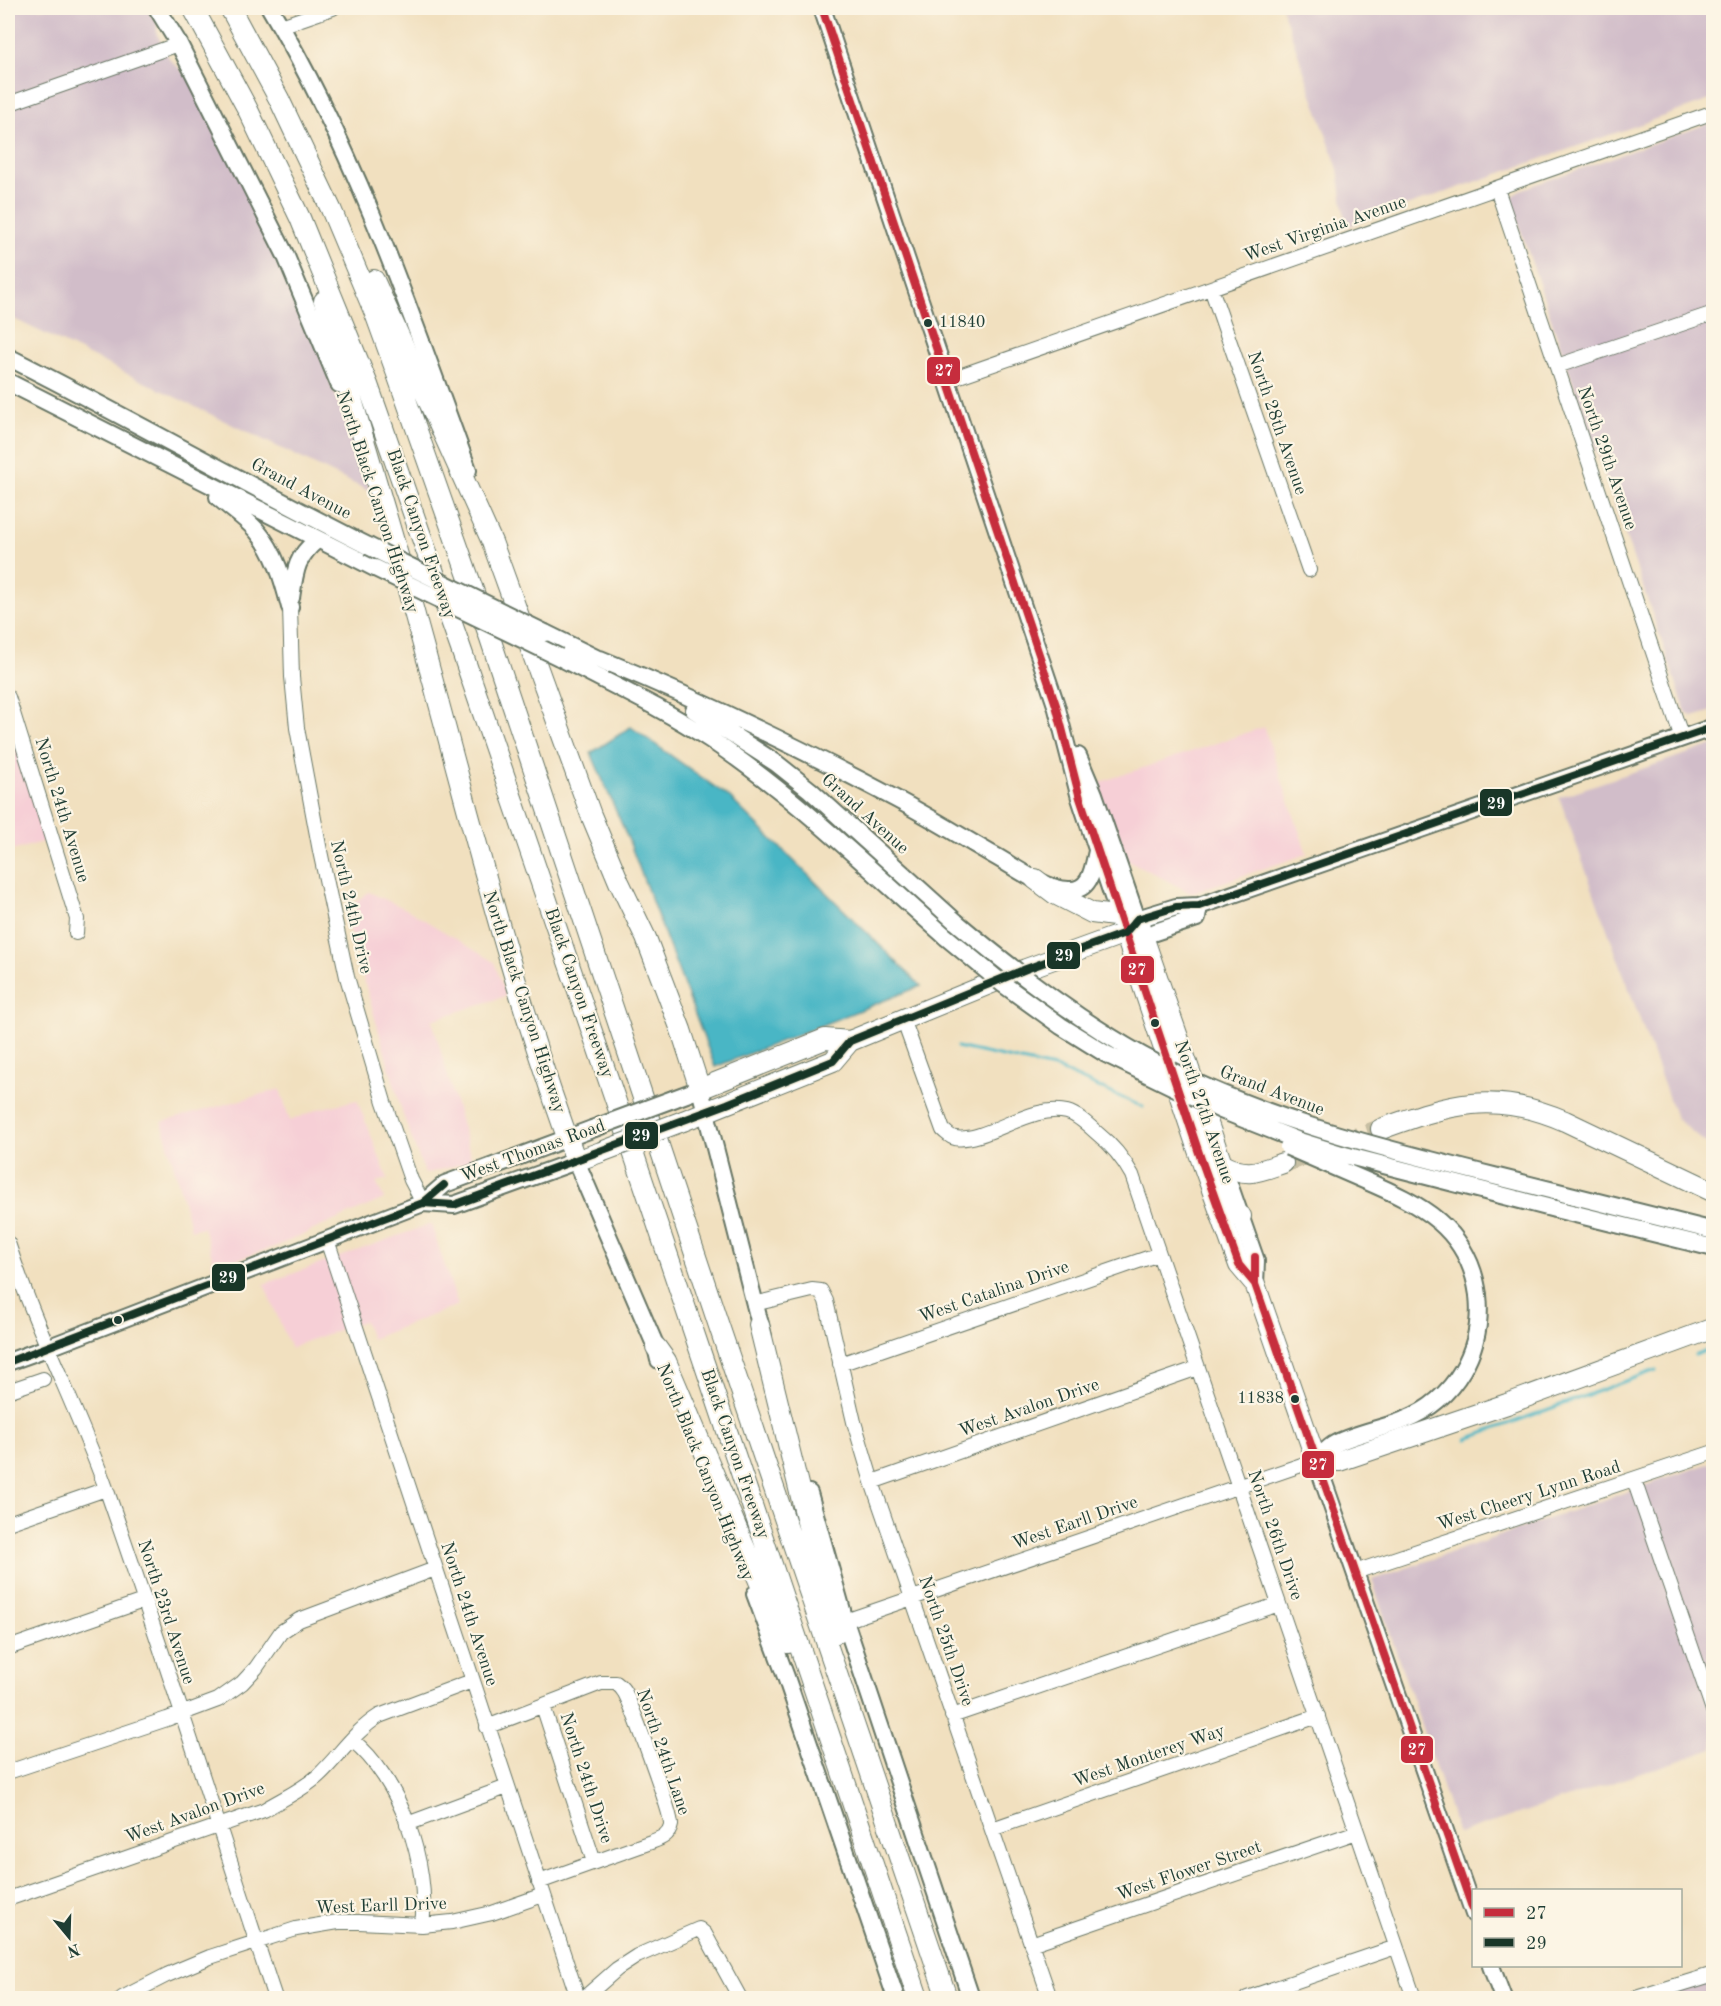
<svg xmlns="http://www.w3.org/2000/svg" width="1721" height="2006" font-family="'Old Standard TT',serif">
<rect width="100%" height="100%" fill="#fcf5e5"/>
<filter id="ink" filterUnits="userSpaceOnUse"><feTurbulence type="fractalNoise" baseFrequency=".0167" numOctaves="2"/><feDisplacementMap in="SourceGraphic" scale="12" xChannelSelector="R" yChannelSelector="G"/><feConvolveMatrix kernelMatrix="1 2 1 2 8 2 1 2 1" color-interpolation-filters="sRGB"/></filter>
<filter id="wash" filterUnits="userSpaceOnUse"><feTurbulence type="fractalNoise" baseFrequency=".008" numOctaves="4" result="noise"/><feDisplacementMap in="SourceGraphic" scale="24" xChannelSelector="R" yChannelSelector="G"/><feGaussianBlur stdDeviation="1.35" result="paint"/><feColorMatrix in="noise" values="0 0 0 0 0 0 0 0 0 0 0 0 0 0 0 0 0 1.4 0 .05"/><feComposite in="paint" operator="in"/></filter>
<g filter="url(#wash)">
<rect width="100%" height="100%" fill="#f1e0bf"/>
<path fill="#f6cfd6" d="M8,697L52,839L8,852Z
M1264,727L1307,854L1191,893L1118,855L1095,784Z
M369,892L408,910L494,962L506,996L432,1020L472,1161L425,1174L403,1115L346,918L347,908Z
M280,1089L290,1121L318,1109L357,1100L388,1179L376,1182L384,1199L277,1246L212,1268V1257L203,1227L191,1230L162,1122Z
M431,1224L458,1305L371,1339L364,1321L299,1344L291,1349L264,1284Z"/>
<path fill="#d1bdc9" d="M8,8H149L157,20V34L170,60L191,79L260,214L312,331L371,492L8,316Z
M1282,8H1713V99L1346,227L1338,169Z
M1713,122V711L1693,717L1686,712L1510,199L1520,190Z
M1713,745H1714L1713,1147L1703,1141L1676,1118L1559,797Z
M1713,1462V1749L1458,1834L1372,1580Z
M1713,1980V1998H1659Z"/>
<path fill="#49b6c5" stroke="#347a7c" stroke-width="1.5" d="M631,727L729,797L921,986L715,1067L629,841L591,753Z"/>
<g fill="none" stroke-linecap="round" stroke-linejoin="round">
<path stroke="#49b6c5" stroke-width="3" d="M957,1047L1058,1069L1143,1107
M1695,1355L1714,1347
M1467,1439L1656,1370"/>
</g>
</g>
<g filter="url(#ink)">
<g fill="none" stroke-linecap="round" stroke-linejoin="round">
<path stroke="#c7bfa3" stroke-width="20" stroke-dasharray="20 10" stroke-linecap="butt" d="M1283,1163L1381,1129"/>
<defs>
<path id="minor" d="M281,26L333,8
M8,104L179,44
M1497,189L1682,738
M1211,288L1309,570
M1557,366L1714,313
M948,380L1714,112
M290,607L292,677L297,728L320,851L347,977L384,1102L411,1180L423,1203
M8,697L77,919L76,933
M903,1019L943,1130C947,1133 950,1137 955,1138C986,1143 1031,1103 1067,1112C1078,1115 1088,1125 1097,1133C1112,1145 1123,1158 1132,1175L1414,1998
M327,1240L578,1998
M8,1243C35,1328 77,1407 107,1491C166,1659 219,1829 275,1998
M754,1304L812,1290L821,1291L826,1301L854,1422L872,1482L1050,1998
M840,1364L1159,1254
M8,1391L43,1379
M1634,1480L1714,1713
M872,1482L1198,1368
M8,1523L106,1489
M1355,1572L1714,1452
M845,1621L1316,1460
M8,1648L143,1601
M543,1706L594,1862
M952,1716L1279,1604
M487,1727L601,1683H616C620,1686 623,1689 625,1693C633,1708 672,1814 671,1825C669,1836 659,1839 651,1842L539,1882
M352,1740C400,1778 430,1865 422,1925
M8,1772L167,1719L218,1700L242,1683L256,1668L281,1632L299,1620L435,1569
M407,1824L507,1787
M992,1829L1318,1716
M8,1899L264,1810C282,1799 303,1790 319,1775C339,1756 355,1731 379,1716L472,1681
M1031,1944L1357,1832
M122,1998L167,1975L210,1957L296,1929L338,1922H359L422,1925L452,1922L492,1913L543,1895
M584,1998L617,1969L637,1956L699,1929L705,1934L740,1998
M1247,1998L1396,1947
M1636,1998L1714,1974"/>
<path id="major" d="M157,8L179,44L285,254L339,384
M270,8C356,152 411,313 468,470
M822,8L1056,705L1080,798L1125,933L1143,936L1197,918L1199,906
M8,357C129,418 247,485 368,546
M8,382L375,568
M218,497C231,509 246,518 257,531C276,553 283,580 290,607
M291,598C295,571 296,557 317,540
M545,633L608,664
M559,657C610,684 663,708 711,740C796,797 869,869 946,937
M600,659C701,700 800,748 896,799C930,817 962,837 995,856C1015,867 1045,890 1069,890C1091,891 1093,868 1097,851
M694,710L776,763L810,790L956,922
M1078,756L1094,794L1137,919L1176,907L1199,906L1714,727
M673,1099L700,1089L763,1336
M1222,1164L1256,1261L1255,1284
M1554,1191L1714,1231
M423,1203L454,1205L576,1161L656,1347L659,1360
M1555,1209L1714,1248
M8,1362L47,1348L423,1203L445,1184L592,1129
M809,1493L845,1621L971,1998
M755,1594L786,1677L896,1998
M1474,1914L1316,1460C1321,1455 1327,1449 1333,1445C1349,1435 1385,1428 1404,1420C1455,1400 1484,1349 1478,1295
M1491,1966L1503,1998"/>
<path id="highway" d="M193,8L247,108L300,218L368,385L462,652L626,1131L918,1998
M230,8L279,99L331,209L376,316L397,374L490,638L718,1323L947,1998
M374,280L492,542L591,815L619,882L646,938L681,1030L700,1089L825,1039L850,1041
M324,301C353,409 388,515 417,623C467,803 510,986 576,1161L601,1152
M1035,879L1055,894L1092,913L1137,919
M1137,919L1222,1164C1247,1178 1257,1172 1283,1163
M1125,933L1201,1159L1239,1265L1255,1284L1316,1460L1339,1461L1507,1404L1714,1328
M683,1121L833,1061L850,1041L1026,969L1125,933L1137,919
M1381,1129C1449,1104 1494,1090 1565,1121L1714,1192
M1221,1195L1232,1212L1241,1216
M759,1325L814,1550L836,1633
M656,1347L666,1361L770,1607L788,1643"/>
</defs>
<use href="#minor" stroke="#687665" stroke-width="16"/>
<use href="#major" stroke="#687665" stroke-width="20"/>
<use href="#highway" stroke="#687665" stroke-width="22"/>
<use href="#minor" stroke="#fff" stroke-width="14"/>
<use href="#major" stroke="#fff" stroke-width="16"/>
<use href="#highway" stroke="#fff" stroke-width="20"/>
<defs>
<path id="major-bridge" d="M368,546L545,633
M375,568L559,657
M956,922C1014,971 1074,1017 1141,1055C1269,1126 1413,1155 1554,1191
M946,937L1003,984L1061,1026L1106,1054L1221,1110L1299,1141L1341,1154L1555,1209
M592,1129L673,1099
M1288,1147C1313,1158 1339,1169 1364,1180C1420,1204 1469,1228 1478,1295"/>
<path id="highway-bridge" d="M601,1152L683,1121"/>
</defs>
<use href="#major-bridge" stroke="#687665" stroke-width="20" stroke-linecap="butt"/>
<use href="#highway-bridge" stroke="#687665" stroke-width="22" stroke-linecap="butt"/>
<use href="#major-bridge" stroke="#fff" stroke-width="16"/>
<use href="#highway-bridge" stroke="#fff" stroke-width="20"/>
<defs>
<path id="bus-1" d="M822,8L1056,705L1080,798L1201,1159L1239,1265L1255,1284
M1255,1257V1284L1474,1913"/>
<path id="bus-2" d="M423,1203L454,1205L727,1104L833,1061L850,1041L1026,969L1125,933L1137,919L1176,907L1199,906L1714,727
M8,1362L423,1203L444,1185"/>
</defs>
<use href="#bus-1" stroke="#fcf5e5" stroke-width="12"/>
<use href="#bus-2" stroke="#fcf5e5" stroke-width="12"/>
<use href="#bus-1" stroke="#c62d3d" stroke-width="8"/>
<use href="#bus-2" stroke="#193628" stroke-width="8"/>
</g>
</g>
<g fill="#1f3d34" stroke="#fcf5e5" stroke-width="2">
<circle cx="928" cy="323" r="5"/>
<circle cx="1155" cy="1023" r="5"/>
<circle cx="118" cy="1320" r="5"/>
<circle cx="1295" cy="1399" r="5"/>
</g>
<g text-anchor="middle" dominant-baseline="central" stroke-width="4.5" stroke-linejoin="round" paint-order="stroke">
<g font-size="16" fill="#1f3d34" stroke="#fcf5e5" text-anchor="start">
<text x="939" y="323">11840</text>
<text x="1284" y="1399" text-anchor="end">11838</text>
</g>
<g font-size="18" fill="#1f3d34" stroke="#fcf5e5">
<text transform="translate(1325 229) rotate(-19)">West Virginia Avenue</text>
<text transform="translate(1277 423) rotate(71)">North 28th Avenue</text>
<text transform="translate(1607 458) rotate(71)">North 29th Avenue</text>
<text transform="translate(301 489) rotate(28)">Grand Avenue</text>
<text transform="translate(377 502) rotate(72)">North Black Canyon Highway</text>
<text transform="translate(421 534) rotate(71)">Black Canyon Freeway</text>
<text transform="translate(62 810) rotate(73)">North 24th Avenue</text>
<text transform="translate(865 814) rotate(42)">Grand Avenue</text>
<text transform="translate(351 907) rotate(77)">North 24th Drive</text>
<text transform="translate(579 993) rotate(71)">Black Canyon Freeway</text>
<text transform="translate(524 1002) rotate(72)">North Black Canyon Highway</text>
<text transform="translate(1272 1091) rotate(21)">Grand Avenue</text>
<text transform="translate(1204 1112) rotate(71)">North 27th Avenue</text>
<text transform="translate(533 1151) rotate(-20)">West Thomas Road</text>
<text transform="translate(994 1292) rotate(-19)">West Catalina Drive</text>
<text transform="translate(1029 1408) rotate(-19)">West Avalon Drive</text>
<text transform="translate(735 1454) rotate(71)">Black Canyon Freeway</text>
<text transform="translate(705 1472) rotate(68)">North Black Canyon Highway</text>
<text transform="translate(1529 1496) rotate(-18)">West Cheery Lynn Road</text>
<text transform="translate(1075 1523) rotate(-19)">West Earll Drive</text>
<text transform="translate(1275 1535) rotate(71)">North 26th Drive</text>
<text transform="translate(166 1612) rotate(72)">North 23rd Avenue</text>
<text transform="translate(469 1614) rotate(72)">North 24th Avenue</text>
<text transform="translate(946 1641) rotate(71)">North 25th Drive</text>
<text transform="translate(663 1752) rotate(71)">North 24th Lane</text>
<text transform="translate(1149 1756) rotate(-19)">West Monterey Way</text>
<text transform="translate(586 1778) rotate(72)">North 24th Drive</text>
<text transform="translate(195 1813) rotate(-20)">West Avalon Drive</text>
<text transform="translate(1189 1871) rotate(-19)">West Flower Street</text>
<text transform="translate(381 1906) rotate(-2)">West Earll Drive</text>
</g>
</g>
<g stroke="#fcf5e5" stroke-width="2">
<rect x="926" y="356" width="35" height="29" rx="6" fill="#c62d3d"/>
<rect x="1479" y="788" width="34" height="29" rx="6" fill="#193628"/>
<rect x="1046" y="941" width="35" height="29" rx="6" fill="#193628"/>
<rect x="1120" y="955" width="35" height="29" rx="6" fill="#c62d3d"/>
<rect x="624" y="1121" width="35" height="29" rx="6" fill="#193628"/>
<rect x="211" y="1263" width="35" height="29" rx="6" fill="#193628"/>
<rect x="1301" y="1450" width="34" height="29" rx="6" fill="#c62d3d"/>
<rect x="1400" y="1735" width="34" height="29" rx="6" fill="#c62d3d"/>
</g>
<g font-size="16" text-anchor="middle" font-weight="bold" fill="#fff">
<text x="944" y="376">27</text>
<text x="1496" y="809">29</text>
<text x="1064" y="961">29</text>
<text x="1137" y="975">27</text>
<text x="641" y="1141">29</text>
<text x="228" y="1283">29</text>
<text x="1318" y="1470">27</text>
<text x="1417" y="1755">27</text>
</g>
<rect width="1721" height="2006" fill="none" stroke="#fcf5e5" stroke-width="30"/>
<rect x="1472" y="1889" width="210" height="78" fill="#fcf5e5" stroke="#a4ab9e" stroke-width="1.5"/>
<rect x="1484" y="1908" width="30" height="9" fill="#c62d3d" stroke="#a4ab9e" stroke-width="1.5"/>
<text x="1526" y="1919" font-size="18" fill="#1f3d34">27</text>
<rect x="1484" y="1938" width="30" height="9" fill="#193628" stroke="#a4ab9e" stroke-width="1.5"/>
<text x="1526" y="1949" font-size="18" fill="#1f3d34">29</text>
<g transform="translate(69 1937) rotate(161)" stroke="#fcf5e5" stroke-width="4.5" paint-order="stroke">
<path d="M0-4.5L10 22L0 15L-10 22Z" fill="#1f3d34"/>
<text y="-9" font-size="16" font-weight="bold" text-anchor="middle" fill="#1f3d34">N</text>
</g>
</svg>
